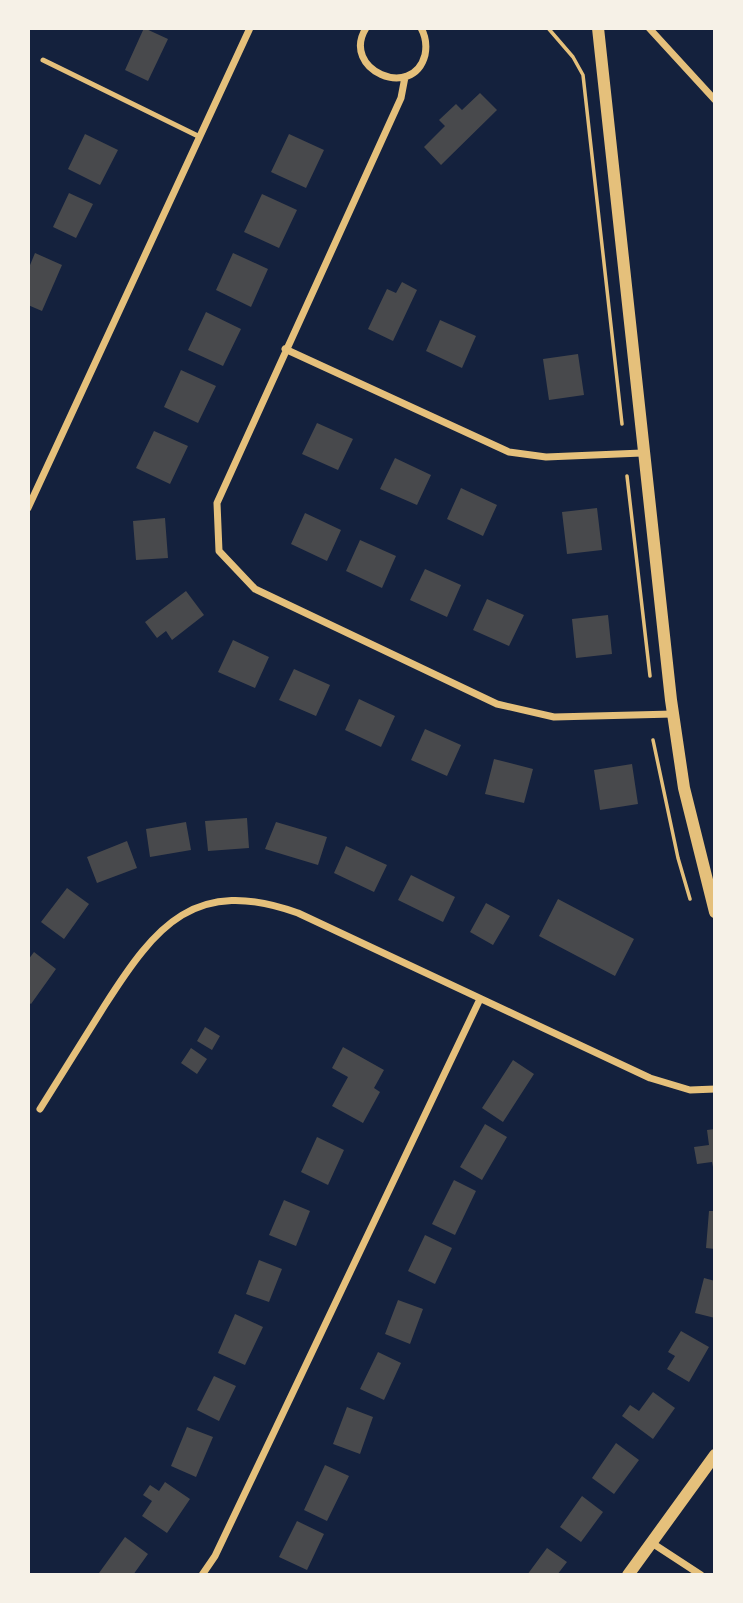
<svg xmlns="http://www.w3.org/2000/svg" width="743" height="1603" font-family="Lato,sans-serif">
<rect width="100%" height="100%" fill="#14213d"/>
<path fill="#48494c" d="M144,28L168,39L148,81L125,70Z
M480,93L497,110L441,165L424,147L445,126L439,120L456,104L462,110Z
M85,134L118,150L100,185L68,169Z
M289,134L324,150L306,188L271,172Z
M69,193L93,204L76,238L53,227Z
M262,194L297,210L279,248L244,232Z
M35,253L62,265L42,311L28,305V270Z
M233,253L268,269L251,307L216,290Z
M402,282L417,290L393,341L368,329L387,289L396,293Z
M206,312L241,329L223,366L188,350Z
M440,320L476,336L462,368L426,351Z
M578,354L584,395L549,400L543,359Z
M181,370L216,386L198,423L164,407Z
M317,423L353,439L338,470L302,454Z
M154,431L188,446L170,484L136,468Z
M395,458L431,475L417,505L380,489Z
M461,488L497,505L483,536L447,519Z
M597,508L602,550L567,554L562,512Z
M305,513L341,530L327,561L291,544Z
M165,518L168,558L136,560L133,521Z
M360,540L396,556L382,588L346,571Z
M425,569L461,585L447,617L410,600Z
M186,591L204,615L172,640L166,631L157,638L145,622Z
M487,599L524,615L509,646L473,630Z
M608,615L612,654L576,658L572,619Z
M233,640L269,657L255,688L218,672Z
M294,669L330,685L316,716L279,700Z
M359,699L395,716L381,747L345,730Z
M425,729L461,745L447,776L411,760Z
M494,759L533,769L524,803L485,794Z
M632,764L638,804L600,810L594,770Z
M247,818L249,848L208,851L205,821Z
M186,822L191,850L150,857L146,829Z
M276,822L327,837L318,865L265,849Z
M127,841L137,868L97,883L87,857Z
M346,846L387,865L374,892L334,873Z
M411,875L455,897L443,922L398,900Z
M67,888L89,904L64,939L41,922Z
M558,899L634,939L615,976L539,936Z
M486,903L510,916L493,945L470,932Z
M34,952L56,969L31,1004L28,1002V960Z
M205,1027L220,1036L212,1050L197,1041Z
M343,1047L384,1070L374,1088L380,1092L363,1123L332,1106L348,1077L332,1068Z
M191,1048L207,1059L197,1074L181,1063Z
M513,1060L534,1074L503,1122L482,1108Z
M485,1124L507,1137L482,1180L460,1167Z
M715,1129V1172H714L712,1162L697,1164L694,1147L709,1145L707,1130Z
M317,1137L344,1150L328,1185L301,1172Z
M454,1180L476,1191L455,1235L432,1224Z
M284,1200L310,1211L296,1246L269,1235Z
M709,1211H715V1249L706,1248Z
M425,1235L452,1248L435,1284L408,1271Z
M259,1260L282,1269L269,1302L246,1294Z
M704,1278L715,1281V1318L695,1313Z
M398,1300L423,1309L410,1344L385,1334Z
M235,1314L263,1327L245,1365L218,1353Z
M681,1331L709,1347L689,1382L667,1369L675,1356L668,1352Z
M378,1352L401,1363L384,1400L360,1389Z
M214,1376L236,1386L219,1421L197,1410Z
M653,1392L675,1408L653,1439L622,1416L630,1405L639,1411Z
M347,1407L373,1417L360,1454L333,1444Z
M187,1427L213,1437L196,1477L171,1466Z
M616,1443L639,1460L614,1494L592,1478Z
M325,1465L349,1476L327,1521L304,1510Z
M165,1482L190,1499L167,1533L142,1516L152,1501L143,1495L150,1485L159,1491Z
M582,1496L603,1512L581,1542L560,1527Z
M297,1521L324,1534L307,1570L279,1557Z
M125,1537L148,1554L133,1575H102L99,1573Z
M547,1548L567,1562L557,1575H527Z"/>
<g fill="none" stroke-linecap="round" stroke-linejoin="round">
<path stroke="#e5c07b" stroke-width="3.5" d="M548,28L573,57L583,75L622,424
M627,476L650,676
M653,740L678,858L690,899"/>
<path stroke="#e5c07b" stroke-width="5" d="M43,60L200,137"/>
<path stroke="#e5c07b" stroke-width="7" d="M366,28C340,70 413,101 425,55C427,45 426,37 421,28
M649,28L715,100
M405,77L401,98L217,503L219,551L255,589L497,704L554,717L673,714
M285,349L509,452L546,457L642,453
M28,508L250,28
M40,1109C62,1074 83,1040 105,1005C156,925 195,876 298,913L650,1078L690,1090L715,1089
M652,1543L701,1575
M202,1575L215,1556L480,999"/>
<path stroke="#e5c07b" stroke-width="12" d="M598,28L671,700L684,788L715,912
M628,1575L715,1455"/>
</g>
<rect width="743" height="1603" fill="none" stroke="#f6f1e7" stroke-width="60"/>
</svg>
